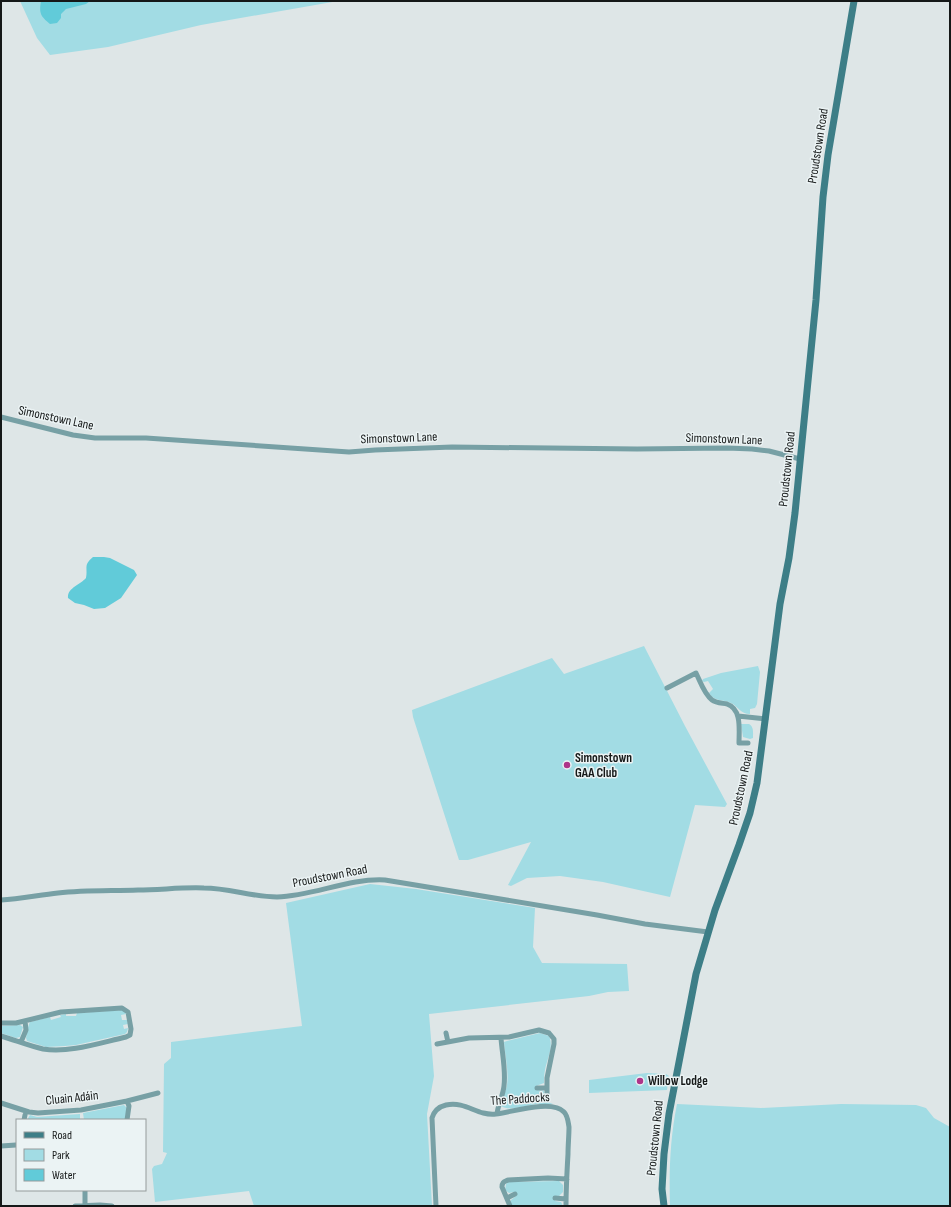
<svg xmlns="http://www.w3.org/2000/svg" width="951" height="1207" font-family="'Sofia Sans Condensed',sans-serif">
<rect width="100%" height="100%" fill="#dee6e7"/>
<path fill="#a2dce4" d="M20,1H338L201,25L108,47L50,55L37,38Z
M644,646L685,726L727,804L725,807L695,805L670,897L603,882L560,876L527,878L511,886L508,885L531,842L468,860H459L413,717L412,710L552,658L564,674Z
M758,666L760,672L757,704L755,708L750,709V714C740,714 739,707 731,703C723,699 714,702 709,693L713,689L708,681L704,682L702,681L703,679L721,673Z
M741,724H749C754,727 753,732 753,738L750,739L743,737Z
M370,884L416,889L535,908L533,947L542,963L627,964L629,991L608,992L589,996L429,1014L434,1076L427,1114L432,1206H254L249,1191L155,1202L152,1169L154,1166L162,1164L167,1153L163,1152L164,1064L171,1058V1042L302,1026L286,903Z
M122,1010L125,1011L126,1014L121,1015L122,1020H127L128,1024L123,1025L124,1029L128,1028L127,1032L125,1034L76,1045L65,1046L46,1047L27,1041L26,1038C27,1034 28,1025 30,1022L50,1017L51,1020L61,1017L60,1015L66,1014V1016H76L77,1013Z
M20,1025L23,1027L20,1037L16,1038L1,1033V1026Z
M540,1033L549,1036C554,1047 547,1059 545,1070C544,1075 544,1079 544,1083L536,1086L537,1090L544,1091L545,1101L553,1104C547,1104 542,1104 536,1104C527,1105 509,1112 501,1106C501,1099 506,1092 507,1085C509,1071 505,1056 504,1042L507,1041Z
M647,1073L666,1074L669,1076L667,1090L589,1093V1080Z
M677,1104L761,1108L841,1104L916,1105L926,1108L934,1118L950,1127V1206H670C669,1171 670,1139 677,1104Z
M124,1105L127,1108L125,1119L124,1120H84L83,1113Z
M80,1114V1120H27L30,1115L37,1117Z
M559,1181L563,1185V1192L559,1196H556L555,1201L561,1202L563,1206H510L511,1200L516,1196L514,1192L509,1193L505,1190L506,1184L508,1182Z"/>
<path fill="#61cbd9" d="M41,1H90L86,4L66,9L61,14V18L57,23L50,24C40,16 39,13 41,1Z
M93,557H104L110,558L134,570L137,575L121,598L105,608L94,609L84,605L75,603L68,598C67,588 80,585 86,578C88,568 83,565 93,557Z"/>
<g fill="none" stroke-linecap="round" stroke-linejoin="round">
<path stroke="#77a0a5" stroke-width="5" d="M1,417L73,435L95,438H146L349,452L375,450L452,447L637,449L727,448L752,449L769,451L800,459
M667,688L696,673C700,681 704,694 712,700C716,703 722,703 727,704C742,709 739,730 739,743H748
M738,716L766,719
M1,900C20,899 39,895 58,893C85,890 111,891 138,890C160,890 182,887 204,888C229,888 252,897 277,897C314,896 348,878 385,880L597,915L645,924L708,932
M1,1023H16L61,1012L122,1008L128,1012L131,1029L130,1035L126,1037C99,1043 70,1053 43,1049C29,1046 15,1040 1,1036
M446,1033L448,1042
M21,1042L26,1030L25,1021
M437,1044L469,1038L509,1037L539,1030L549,1033L554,1039V1044L547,1078V1097
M537,1088H547
M127,1101L158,1093
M1,1103L29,1112L38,1113L81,1110L127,1101L129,1106L127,1120
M497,1114C498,1104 503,1096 504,1086C506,1070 502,1053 501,1038
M24,1120L25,1115
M1,1146L16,1145
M85,1190V1205
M507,1198L515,1194
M555,1198L566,1199
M75,1206L100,1205L112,1206
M436,1206L432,1118C434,1111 438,1107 446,1105C467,1101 476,1116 496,1114C512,1112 552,1099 564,1112C568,1116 568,1122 569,1127C569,1136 568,1145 568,1154C567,1171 566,1189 566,1206
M510,1206L502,1187C502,1182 504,1182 508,1180L548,1178L567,1179"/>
<path stroke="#3d7e87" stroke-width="7" d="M664,1206L662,1189L664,1154L669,1114L696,974L715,910L739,845L750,813L757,783L780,604L789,558L795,513L816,300L823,197L828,155L854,1"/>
</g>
<g fill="#ae3589" stroke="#ebf3f4" stroke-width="1.5">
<circle cx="567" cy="765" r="4"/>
<circle cx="640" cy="1081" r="4"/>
</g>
<g text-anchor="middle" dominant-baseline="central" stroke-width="3" stroke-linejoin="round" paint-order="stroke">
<g font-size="13" fill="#151818" stroke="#ebf3f4">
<text transform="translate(818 146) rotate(-81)">Proudstown Road</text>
<text transform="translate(56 418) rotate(12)">Simonstown Lane</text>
<text transform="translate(399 438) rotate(-2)">Simonstown Lane</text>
<text transform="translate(724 439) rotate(2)">Simonstown Lane</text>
<text transform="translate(787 469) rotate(-84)">Proudstown Road</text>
<text transform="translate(741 788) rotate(-78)">Proudstown Road</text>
<text transform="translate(330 876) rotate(-11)">Proudstown Road</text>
<text transform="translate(72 1098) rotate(-6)">Cluain Adáin</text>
<text transform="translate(520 1099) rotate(-4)">The Paddocks</text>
<text transform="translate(655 1138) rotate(-84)">Proudstown Road</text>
</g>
<g font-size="13" font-weight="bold" fill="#151818" stroke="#ebf3f4" text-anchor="start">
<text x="575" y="758">Simonstown<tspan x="575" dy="15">GAA Club</tspan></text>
<text x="648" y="1081">Willow Lodge</text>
</g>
</g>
<rect width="951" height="1207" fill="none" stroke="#151818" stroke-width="4"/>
<rect x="16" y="1119" width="130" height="72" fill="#ebf3f4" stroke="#959b9c"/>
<rect x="24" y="1132" width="20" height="6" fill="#3d7e87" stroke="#959b9c"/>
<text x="52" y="1139" font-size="12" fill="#151818">Road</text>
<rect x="24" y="1149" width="20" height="12" fill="#a2dce4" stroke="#959b9c"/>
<text x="52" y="1159" font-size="12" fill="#151818">Park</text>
<rect x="24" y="1169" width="20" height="12" fill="#61cbd9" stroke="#959b9c"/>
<text x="52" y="1179" font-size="12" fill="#151818">Water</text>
</svg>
